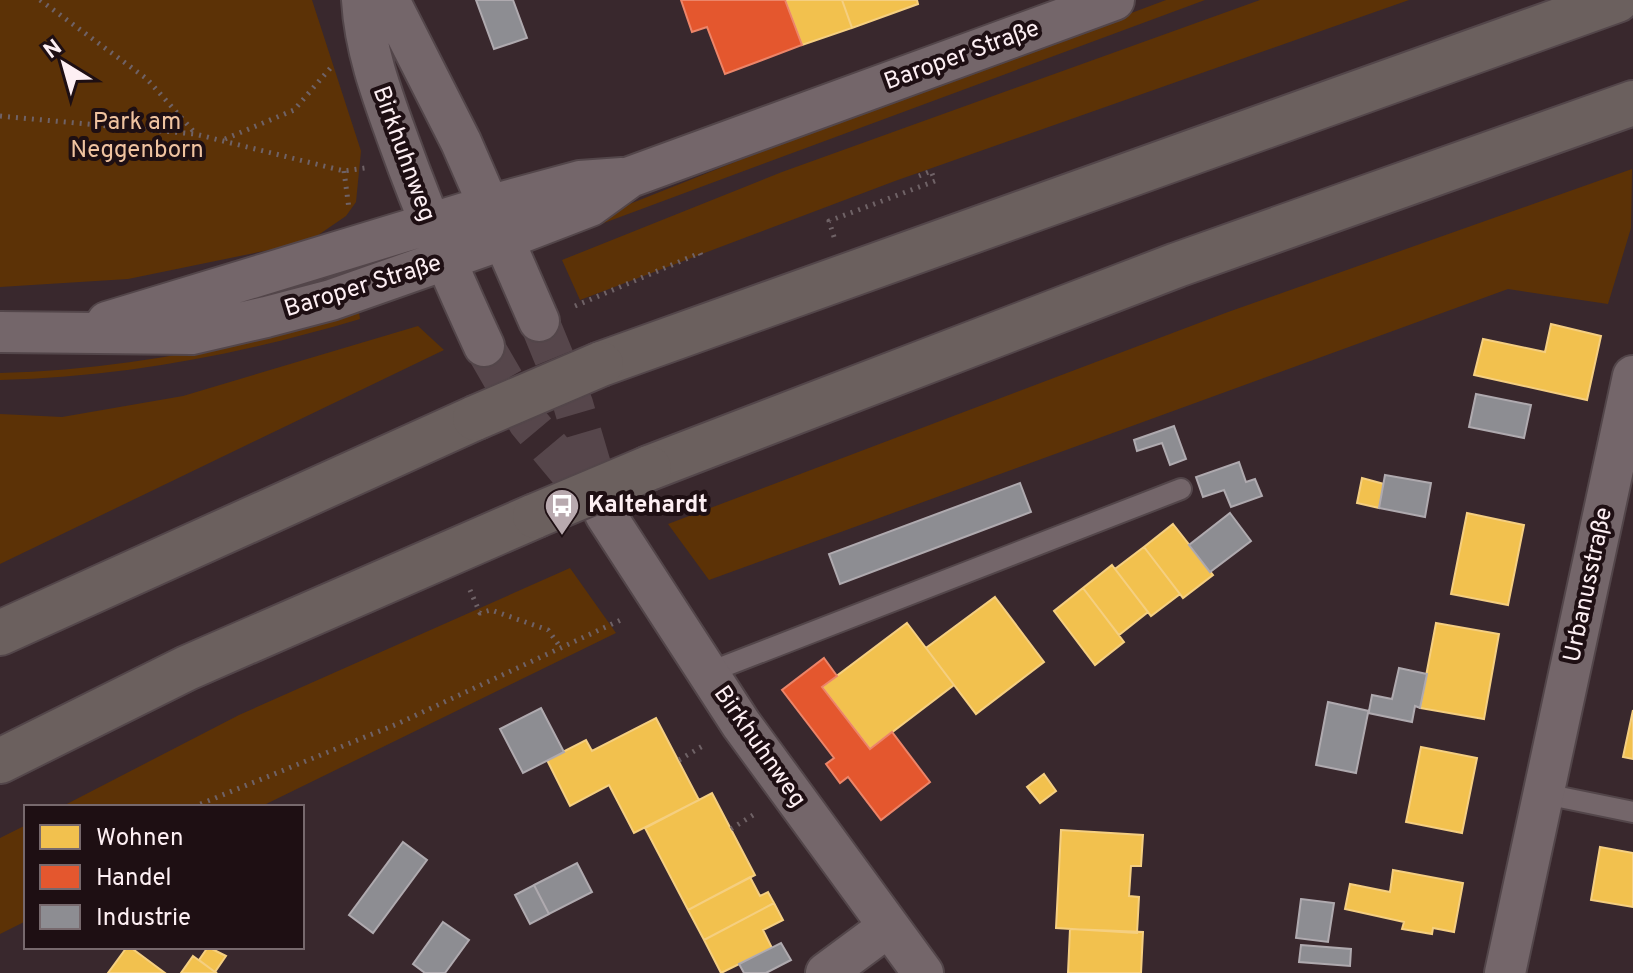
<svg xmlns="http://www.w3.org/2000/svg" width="1633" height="973" font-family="Overpass,sans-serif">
<rect width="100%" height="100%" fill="#39282d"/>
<path fill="#5c3206" d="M0,0H312L361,151L356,202L346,216L308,242L128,279L0,287Z
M1166,0H1205L577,233L602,215L740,160Z
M1260,0H1409L895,181L580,300L562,260L782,172Z
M1632,169L1631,228L1608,304L1508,289L709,580L668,524L1228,312Z
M359,312L360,319C242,354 124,377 0,380V373C123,370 240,346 359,312Z
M418,326L444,350L0,564V414L62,417L183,396Z
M570,568L616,633L260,807H61L239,715Z
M26,825V921L0,934V838Z"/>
<path fill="#f2c14e" stroke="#f5cf80" stroke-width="2" d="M785,0H842L852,28L802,45Z
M842,0H917L918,4L852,28Z
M1551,324L1601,336L1587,400L1474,375L1483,339L1545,352Z
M1362,478L1384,484L1379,508L1357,503Z
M1467,513L1524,525L1508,605L1451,594Z
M1173,524L1213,575L1183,598L1144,547Z
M1144,547L1180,594L1151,616L1115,569Z
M1112,565L1148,612L1119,635L1083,588Z
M1083,588L1124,642L1095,665L1054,611Z
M995,597L1044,662L976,714L926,648Z
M907,623L954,685L870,749L822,687Z
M1436,623L1499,634L1484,719L1420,708Z
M1633,710V759L1623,757Z
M656,718L699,800L634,833L609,785L570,806L547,760L586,740L592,751Z
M1421,747L1477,758L1462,833L1406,822Z
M1044,774L1056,791L1040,803L1027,787Z
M712,793L755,875L688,910L645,828Z
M1061,830L1143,835L1141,866H1131L1129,896L1139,897L1137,933L1056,928Z
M1600,847L1633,853V907L1591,900Z
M1393,870L1463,883L1454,932L1433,928L1432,934L1402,929L1404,922L1345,909L1350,884L1390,892Z
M750,877L760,896L768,892L774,903L704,940L688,910Z
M774,903L783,920L763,930L772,948L721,973L704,940Z
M1070,929L1143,932L1141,973H1068Z
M127,947H130L165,973H108Z
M208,947L226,956L215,972L199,960Z
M193,956L215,972L217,973H181Z"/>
<path fill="#e4572e" stroke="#ec8569" stroke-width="2" d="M681,0H785L802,45L725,74L707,27L692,32Z
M824,658L837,676L822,687L870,749L892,732L930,782L881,820L848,777L840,783L826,764L834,758L782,690Z"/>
<path fill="#8d8d92" stroke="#afaaaf" stroke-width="2" d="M476,0H513L527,38L494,49Z
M1476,394L1531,405L1524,438L1469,427Z
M1174,426L1186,459L1170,465L1162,443L1137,451L1134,440Z
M1239,462L1246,482L1255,479L1262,496L1231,507L1224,490L1203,497L1196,477Z
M1385,475L1431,483L1425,517L1379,508Z
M1020,483L1031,512L840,584L829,554Z
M1230,513L1251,541L1210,572L1189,545Z
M1399,668L1427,674L1420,708L1415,706L1412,722L1368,713L1356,773L1316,765L1328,702L1369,711L1372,695L1392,699Z
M541,708L564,752L523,773L500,729Z
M403,842L427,860L373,933L349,915Z
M577,863L592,892L549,914L534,885Z
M534,885L549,914L530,924L515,895Z
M1301,899L1334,903L1328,942L1296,938Z
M443,922L469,940L445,973H425L413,964Z
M781,943L791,960L766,973H744L739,964Z
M1301,945L1351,949L1350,966L1299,962Z"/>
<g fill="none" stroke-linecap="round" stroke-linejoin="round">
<path stroke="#56464b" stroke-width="40" stroke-dasharray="40 20" stroke-linecap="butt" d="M539,321L573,404L601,499
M484,346L528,422L605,514"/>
<defs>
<path id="lane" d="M707,673L1181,489
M1545,794L1633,812"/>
<path id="street" d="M362,0C365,50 382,95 399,142C424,212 453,279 484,346
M389,0L461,142L539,321
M107,322L488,206L580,181L622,178
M0,332L192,334L266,317L331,300L502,240L590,206L630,177L1114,0
M605,514L741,724L923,973
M826,973L888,927
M1505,973L1633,376"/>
<path id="highway" d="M601,364L1617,0
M649,468L1177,265L1633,103
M0,633L475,418
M0,761L187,668L535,516"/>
</defs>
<use href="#lane" stroke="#53464a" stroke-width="24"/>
<use href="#street" stroke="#53464a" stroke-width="44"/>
<use href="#highway" stroke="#53464a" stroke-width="48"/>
<path stroke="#6f6266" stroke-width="5" stroke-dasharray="2 6" stroke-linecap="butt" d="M40,0L147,79L195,133
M0,116L195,134L344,171L365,168
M225,139L294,110L333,65
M344,171L349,209
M834,237L829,221L935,181L931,171L919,176
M575,306L700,253L703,260
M470,590L480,613L491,610L548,630L561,648
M679,760L706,744
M193,807L397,724L625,618
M731,829L758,812"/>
<use href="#lane" stroke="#74666a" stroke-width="20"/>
<use href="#street" stroke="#74666a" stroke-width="40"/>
<use href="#highway" stroke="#6b605e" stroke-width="44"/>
<defs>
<path id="highway-bridge" d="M475,418L601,364
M535,516L649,468"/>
</defs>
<use href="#highway-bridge" stroke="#53464a" stroke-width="48" stroke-linecap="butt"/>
<use href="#highway-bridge" stroke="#6b605e" stroke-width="44"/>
</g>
<defs>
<symbol id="bus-pin" viewBox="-11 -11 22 30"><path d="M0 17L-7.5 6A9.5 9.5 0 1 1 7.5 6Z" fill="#b8a9ae" stroke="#1e0f13"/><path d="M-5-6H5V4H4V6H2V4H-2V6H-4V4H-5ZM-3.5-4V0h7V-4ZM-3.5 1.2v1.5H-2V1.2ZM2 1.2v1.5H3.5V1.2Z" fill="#fff"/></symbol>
</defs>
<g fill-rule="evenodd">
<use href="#bus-pin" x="542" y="486" width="40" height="54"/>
</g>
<g text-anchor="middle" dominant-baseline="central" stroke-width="8" stroke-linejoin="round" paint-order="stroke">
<g font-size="24" fill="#fdeff3" stroke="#1e0f13">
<text transform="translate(962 56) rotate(-20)">Baroper Straße</text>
<text transform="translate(403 154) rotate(70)">Birkhuhnweg</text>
<text transform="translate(363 287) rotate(-17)">Baroper Straße</text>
<text transform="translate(1589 585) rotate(-78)">Urbanusstraße</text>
<text transform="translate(759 747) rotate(55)">Birkhuhnweg</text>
</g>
<g font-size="24" fill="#f0c3a0" stroke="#1e0f13">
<text x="137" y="123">Park am<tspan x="137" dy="28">Neggenborn</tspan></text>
</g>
<g font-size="24" font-weight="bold" fill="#fdeff3" stroke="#1e0f13" text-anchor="start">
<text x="588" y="506">Kaltehardt</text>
</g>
</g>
<rect x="24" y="805" width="280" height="144" fill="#1e0f13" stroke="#77696d" stroke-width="2"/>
<rect x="40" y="825" width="40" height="24" fill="#f2c14e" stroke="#77696d" stroke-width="2"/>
<text x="96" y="845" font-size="24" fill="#fdeff3">Wohnen</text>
<rect x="40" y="865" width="40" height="24" fill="#e4572e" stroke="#77696d" stroke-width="2"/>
<text x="96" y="885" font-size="24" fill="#fdeff3">Handel</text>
<rect x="40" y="905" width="40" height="24" fill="#8d8d92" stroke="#77696d" stroke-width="2"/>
<text x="96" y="925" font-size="24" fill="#fdeff3">Industrie</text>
<g transform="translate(64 64) rotate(323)" stroke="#1e0f13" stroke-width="6" paint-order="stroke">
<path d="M0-6L14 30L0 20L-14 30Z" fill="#fdeff3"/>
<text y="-12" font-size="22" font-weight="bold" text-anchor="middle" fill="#fdeff3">N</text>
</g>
</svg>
